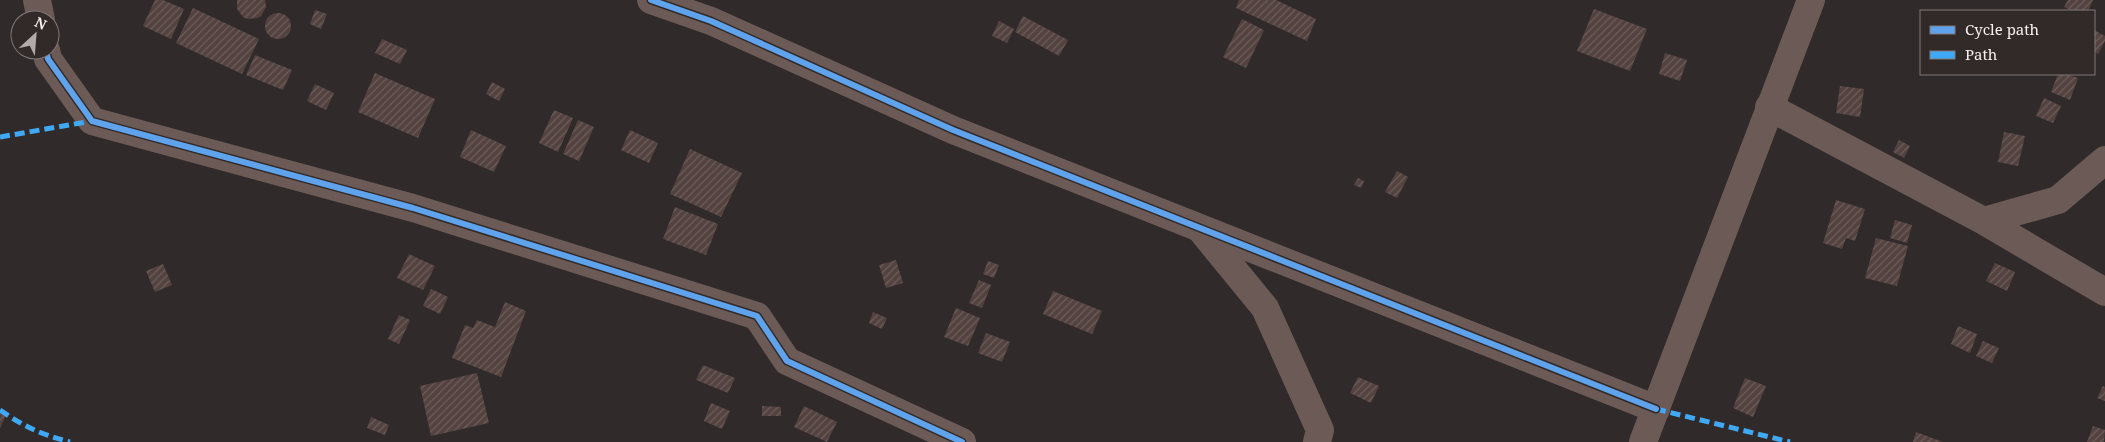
<svg xmlns="http://www.w3.org/2000/svg" width="2105" height="442" font-family="'Noto Serif',serif">
<defs>
<pattern id="building-hatch" width="6" height="6" patternUnits="userSpaceOnUse" patternTransform="scale(1.25)"><rect width="6" height="6" fill="#534240"/><path d="M-1 1l2-2M0 6l6-6M5 7l2-2" fill="none" stroke="#6c5e5c"/></pattern>
</defs>
<rect width="100%" height="100%" fill="#302b2a"/>
<path fill="url(#building-hatch)" d="M155,0H163L184,9L171,39L143,26Z
M237,0H265L266,7L261,16L257,18L247,19L243,17L237,9Z
M1239,0H1276L1316,19L1307,41L1236,8Z
M2068,0H2093L2088,11H2073L2064,7Z
M193,8L259,39L242,74L176,43Z
M1594,9L1647,29L1630,71L1577,51Z
M315,10L327,14L321,29L310,24Z
M265 26a13 13 0 1 1 26 0a13 13 0 1 1-26 0Z
M1023,16L1068,40L1059,56L1015,32Z
M1242,19L1264,30L1246,68L1223,57Z
M999,21L1014,29L1007,43L992,36Z
M2094,30L2105,36V41L2098,54L2094,51Z
M382,39L407,50L400,64L375,53Z
M1665,53L1687,60L1680,81L1659,74Z
M255,55L292,70L283,90L246,75Z
M375,73L435,99L418,138L358,112Z
M2058,74H2066L2078,78L2070,100L2051,92Z
M492,82L505,89L499,101L486,94Z
M315,84L334,93L326,110L307,101Z
M1840,86L1864,89L1860,117L1836,113Z
M2044,98L2061,106L2053,123L2036,116Z
M554,110L573,118L558,152L539,143Z
M578,120L594,127L579,161L563,154Z
M471,130L506,146L494,172L460,157Z
M630,130L658,143L649,163L621,150Z
M2004,132L2025,136L2018,166L1998,162Z
M1899,140L1910,146L1904,158L1893,152Z
M690,149L742,173L721,217L670,194Z
M1397,171L1408,177L1397,198L1385,192Z
M1358,178L1364,181L1361,188L1354,185Z
M1836,200L1865,209L1855,241L1846,238L1842,249L1823,243Z
M675,207L718,224L706,255L663,239Z
M1895,220L1912,225L1907,243L1890,238Z
M1876,238L1908,246L1897,286L1865,278Z
M409,254L435,266L423,290L397,278Z
M896,260L903,283L886,288L879,265Z
M988,261L999,265L994,278L983,274Z
M1995,263L2015,272L2007,291L1986,281Z
M163,264L172,285L155,292L146,271Z
M979,280L991,285L982,308L969,303Z
M431,289L448,297L440,314L423,306Z
M1053,291L1102,311L1092,334L1043,314Z
M505,302L526,311L501,377L452,358L465,325L473,328L477,320L495,327Z
M956,308L980,318L968,346L944,337Z
M873,312L887,318L882,329L869,323Z
M399,315L410,320L399,344L388,339Z
M1958,326L1977,334L1970,353L1951,344Z
M986,333L1010,342L1002,362L978,353Z
M1983,341L1999,348L1992,363L1976,356Z
M703,365L735,378L728,393L696,380Z
M477,373L489,423L431,436L420,386Z
M1358,377L1379,386L1371,403L1350,393Z
M1745,378L1766,386L1753,417L1733,408Z
M2103,386L2105,387V401L2097,398Z
M711,403L730,411L722,429L704,421Z
M762,406L781,407V416H762Z
M804,406L837,422L827,442L794,427Z
M0,412L6,415L0,428Z
M371,417L389,425L385,435L367,428Z
M2093,426L2105,430L2104,442H2087Z
M1916,432L1943,442H1913Z"/>
<g fill="none" stroke-linecap="round" stroke-linejoin="round">
<path stroke="#6c5a56" stroke-width="28" d="M37,0L41,20
M651,0L711,21L953,130L1656,409
M46,50L48,59L92,121L413,208L757,316L787,361L962,442
M1769,107L1984,221L2105,292
M1984,221L2058,200L2105,160
M1202,231L1265,308L1320,430L1317,442"/>
<path stroke="#6c5a56" stroke-width="28" d="M1643,442L1811,0"/>
<path stroke="#3fa9f5" stroke-width="5" stroke-dasharray="10 5" stroke-linecap="butt" d="M0,137L92,121
M1656,409L1790,442
M0,410C25,427 40,434 70,442"/>
<defs>
<path id="cycleway" d="M651,0L711,21L953,130L1656,409
M46,50L48,59L92,121L413,208L757,316L787,361L962,442"/>
</defs>
<use href="#cycleway" stroke="#322a28" stroke-width="9"/>
<use href="#cycleway" stroke="#60a3ed" stroke-width="6"/>
</g>
<rect x="1920" y="10" width="175" height="65" fill="#322a28" stroke="#807978"/>
<rect x="1930" y="26" width="25" height="8" fill="#60a3ed" stroke="#807978"/>
<text x="1965" y="35" font-size="15" fill="#f6f0ef">Cycle path</text>
<rect x="1930" y="51" width="25" height="8" fill="#3fa9f5" stroke="#807978"/>
<text x="1965" y="60" font-size="15" fill="#f6f0ef">Path</text>
<g transform="translate(35 35) rotate(26)"><circle r="24" fill="#322a28" stroke="#807978"/>
<path d="M0-4L9 19L0 12L-9 19Z" fill="#b1abaa"/>
<text y="-8" font-size="14" font-weight="bold" text-anchor="middle" fill="#f6f0ef">N</text>
</g>
</svg>
